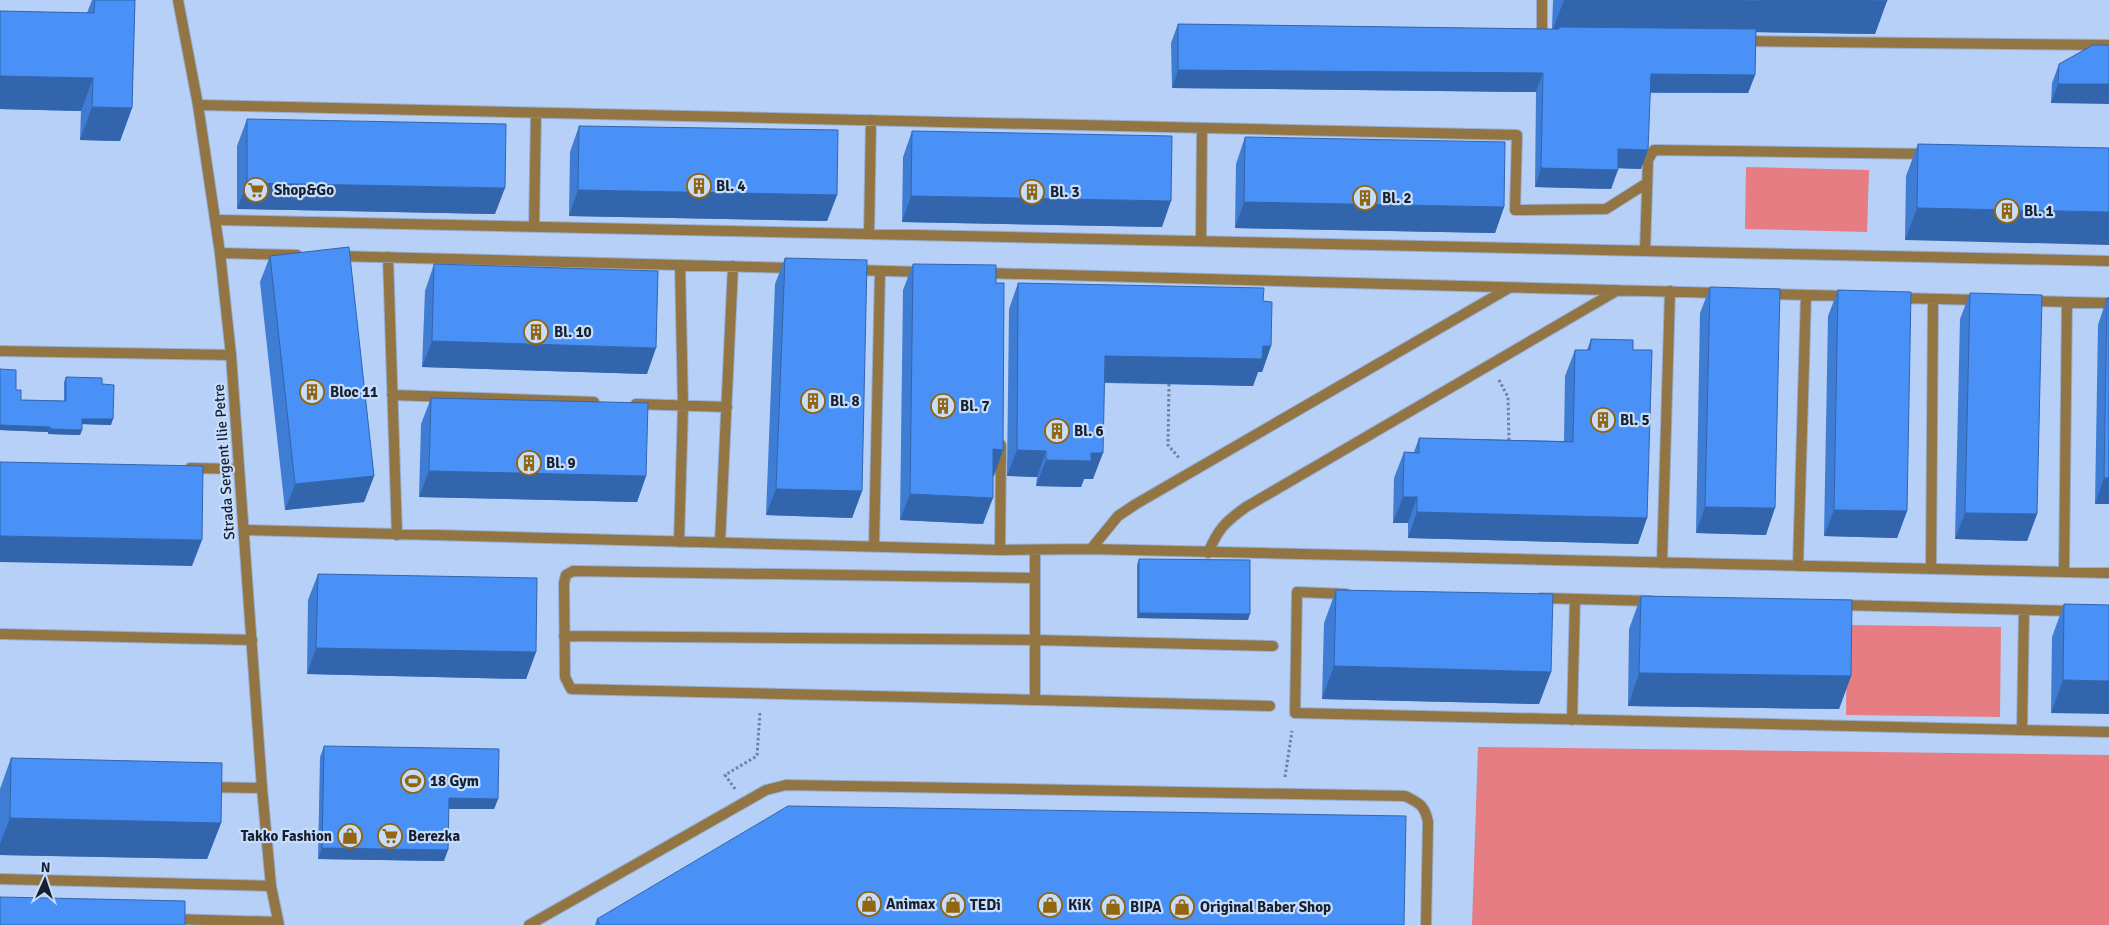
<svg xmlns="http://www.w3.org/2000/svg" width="2109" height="925" font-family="Signika,sans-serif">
<rect width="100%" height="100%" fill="#b6d0f7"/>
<path fill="#e57d82" d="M1746,167L1869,170L1867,232L1745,229Z
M1847,625L2001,627L2000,717L1846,715Z
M1478,747L2109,755V925H1472Z"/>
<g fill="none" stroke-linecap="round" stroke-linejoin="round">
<defs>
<path id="service" d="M1542,38V0
M1743,41L2109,45
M198,105L1517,135L1515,210L1606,209L1647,183
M216,220L2109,261
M534,227L536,113
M869,234L871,120
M1201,241L1202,128
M1645,251L1648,160L1654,150L1928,154
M220,253L297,255
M336,256L794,268
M388,257L397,535
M854,270L922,272
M984,273L1721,293
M1766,294L1849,296
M1898,298L1981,300
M2028,301L2109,303
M0,351L231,355
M392,395L594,402
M636,404L727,407
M190,468L239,469
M244,530L1000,550L1091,549L2109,573
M679,542L683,406L680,265
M720,543L733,266
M874,546L880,271
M1091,549L1118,516L1136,504L1509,288
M1000,550L1001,445
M1035,550V700L1270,706
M1208,553C1218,529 1225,522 1246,507L1618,290
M1662,563L1670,291
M1798,566L1806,295
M1931,569L1933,299
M2064,572L2067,302
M1035,578L573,571L566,575L564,583L565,677L571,689L1035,700
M1346,594L1297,592L1295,713L2109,732
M1541,598L1651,601
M1841,605L2073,611
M0,634L252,640
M564,636L1035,640L1273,646
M1572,720L1575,599
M2022,730L2024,610
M208,787L262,788
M0,879L271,886
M171,919L278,922
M529,925L766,790L786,785L1405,796C1420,803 1425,806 1428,822L1426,925"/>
<path id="minor" d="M178,0L198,105L220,253L231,355L262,788L271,886L279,925"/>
</defs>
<use href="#service" stroke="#96adcf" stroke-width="12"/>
<use href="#minor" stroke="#96adcf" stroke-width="12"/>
<path stroke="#6e819d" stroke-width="3" stroke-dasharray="2.5 2.5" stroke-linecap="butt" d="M1499,380L1508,397L1509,443
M1169,384L1168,445L1180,459
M1285,777L1292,731
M735,789L725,775L757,756L760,712"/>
<use href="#service" stroke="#937443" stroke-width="10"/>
<use href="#minor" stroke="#937443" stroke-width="10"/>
</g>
<path fill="#3f7cd4" d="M92,0H135L132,108L120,141L80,140L81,111L0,109V11L87,13Z
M1553,0H1887L1875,34L1756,32L1755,75L1748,93H1650L1641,169L1618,168L1611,189L1535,187L1536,92L1172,88L1171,43L1178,24L1552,29Z
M2109,45L2051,103L2052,83L2059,64Z
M247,119L495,214L237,209V146Z
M579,126L837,195L827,221L569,216L570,152Z
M912,131L1162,227L902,222L903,157Z
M1245,137L1504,207L1495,233L1235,228L1236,164Z
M1918,144L2109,148L1905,240L1906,176Z
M270,256L374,476L364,502L285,510L260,282Z
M785,258L862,491L852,518L766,515L775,284Z
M434,264L647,374L422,367L425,291Z
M913,264L996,283L1003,450L993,476L983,524L900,520L903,290Z
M1018,283L1271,346L1262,372H1258L1253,386L1104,383L1093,479H1084L1081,487L1036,486L1037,477L1007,476L1009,309Z
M1710,287L1766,535L1696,533L1700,313Z
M1838,290L1907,511L1897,538L1824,536L1828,316Z
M1970,293L2037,514L2027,541L1955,539L1960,319Z
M2107,298L2109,504H2095L2098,325Z
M1591,339L1633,350L1647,518L1638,544L1408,538V523H1393L1394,478L1404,452H1414L1419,438L1564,441L1565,376L1575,350H1587Z
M66,377L102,384L111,425L82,424V430L80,435L48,434V432L0,430L16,390L21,400L64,401V382Z
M431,398L646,476L637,502L419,497L421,424Z
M1139,559L1248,620L1137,618V565Z
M318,574L536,652L526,679L307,674L308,600Z
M1336,590L1551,672L1539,704L1322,699L1324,623Z
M1641,596L1851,676L1839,709L1628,706L1629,629Z
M2064,604L2109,605L2051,713L2052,637Z
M324,746L498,799L494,809H448L444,861L318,859L320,757Z
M11,758L221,823L207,859L0,855V789Z
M597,919L1404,925H595Z"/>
<path fill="#3365ad" d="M1564,0H1823L1887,1L1875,34L1750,32L1559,27L1557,32H1552Z
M1178,70L1543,73L1536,92L1172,88Z
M1651,74L1755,75L1748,93L1644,92Z
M0,76L93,78L81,111L0,109Z
M2058,84H2109V104L2051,103Z
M92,107L132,108L120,141L80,140Z
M1618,149L1648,150L1641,169L1611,168Z
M1541,168L1618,170L1611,189L1535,187Z
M247,183L505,188L495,214L237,209Z
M578,190L837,195L827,221L569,216Z
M911,196L1171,201L1162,227L902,222Z
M1244,202L1504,207L1495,233L1235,228Z
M1917,208L2109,212V245L1905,240Z
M432,341L656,348L647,374L422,367Z
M1263,346H1271L1262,372H1258L1253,386L1095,382L1105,356Z
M82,419H113L111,425L80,424Z
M0,425L50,427L48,432L0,430Z
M50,429L82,430L80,435L48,434Z
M993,449L1003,450L994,476L984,475Z
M1017,450L1046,451L1037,477L1007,476Z
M1091,453H1103L1093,479H1084L1081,487L1036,486L1046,460Z
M429,471L646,476L637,502L419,497Z
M374,476L364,502L285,510L295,484Z
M2104,478H2109V504H2095Z
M776,489L862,491L852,518L766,515Z
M910,494L993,498L983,524L900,520Z
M1403,497H1417L1408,523H1393Z
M1705,507L1775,508L1766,535L1696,533Z
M1834,510L1907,511L1897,538L1824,536Z
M1417,512L1647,518L1638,544L1408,538Z
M1965,513L2037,514L2027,541L1955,539Z
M0,536L202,540L192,566L0,562Z
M1139,613L1250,614L1248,620L1137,618Z
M316,648L536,652L526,679L307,674Z
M1334,666L1551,672L1539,704L1322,699Z
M1639,673L1851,676L1839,709L1628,706Z
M2063,680L2109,681V714L2051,713Z
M449,798L498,799L494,809H445Z
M10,818L221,823L207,859L0,855V844Z
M322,848L448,850L444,861L318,859Z"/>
<path fill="#4990f7" stroke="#3365ad" d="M95,0H135L132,108L92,107L93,78L0,76V11L94,13Z
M1662,0H1761V1Z
M1823,0H1887V1Z
M1178,24L1545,29H1559V27L1756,29L1755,75L1651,74L1648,150L1618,149V170L1541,168L1543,73L1178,70Z
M2093,45H2109V84H2058L2059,64Z
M247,119L506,124L505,188L247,183Z
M579,126L838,130L837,195L578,190Z
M912,131L1172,136L1171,201L911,196Z
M1245,137L1505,142L1504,207L1244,202Z
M1918,144L2109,148V212L1917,208Z
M349,247L374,476L295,484L270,256Z
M785,258L867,260L862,491L776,489Z
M434,264L658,271L656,348L432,341Z
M913,264L996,265V283H1004L1003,450L993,449V498L910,494Z
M1018,283L1264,288L1263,301L1272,302L1271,346H1263L1262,359L1105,356L1103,453H1091V461L1046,460V451L1017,450Z
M1710,287L1780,289L1775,508L1705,507Z
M1838,290L1911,292L1907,511L1834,510Z
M1970,293L2042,295L2037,514L1965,513Z
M2107,298H2109V478H2104Z
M1591,339L1633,340V350H1652L1647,518L1417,512V497H1403L1404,452L1419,453V438L1573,442L1575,350H1590Z
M0,369L16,370V390H21V400L66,401V377L102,378V384L114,385L113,419H82V430L50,429V427L0,425Z
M431,398L648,403L646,476L429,471Z
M0,462L203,466L202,540L0,536Z
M1139,559L1250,560V614L1139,613Z
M318,574L537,578L536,652L316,648Z
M1336,590L1553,594L1551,672L1334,666Z
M1641,596L1852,600L1851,676L1639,673Z
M2064,604L2109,605V681L2063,680Z
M324,746L499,749L498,799L449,798L448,850L322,848Z
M11,758L222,763L221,823L10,818Z
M788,806L1406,816L1404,925H600L597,919Z
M0,897L185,901V925H0Z"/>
<defs>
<symbol id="building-ring" viewBox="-11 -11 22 22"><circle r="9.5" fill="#c7ddfd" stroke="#91660f" stroke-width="1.5"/><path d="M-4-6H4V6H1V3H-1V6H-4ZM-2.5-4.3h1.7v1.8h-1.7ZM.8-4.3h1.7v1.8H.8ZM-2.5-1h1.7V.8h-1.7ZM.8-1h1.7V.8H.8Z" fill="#91660f"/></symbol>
<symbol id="supermarket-ring" viewBox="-11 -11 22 22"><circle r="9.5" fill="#c7ddfd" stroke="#91660f" stroke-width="1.5"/><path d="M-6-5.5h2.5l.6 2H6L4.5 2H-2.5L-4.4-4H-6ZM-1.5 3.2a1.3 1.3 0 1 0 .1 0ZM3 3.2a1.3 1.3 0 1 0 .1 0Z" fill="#91660f"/></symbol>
<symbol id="stadium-ring" viewBox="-11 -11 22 22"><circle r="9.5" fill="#c7ddfd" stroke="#91660f" stroke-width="1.5"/><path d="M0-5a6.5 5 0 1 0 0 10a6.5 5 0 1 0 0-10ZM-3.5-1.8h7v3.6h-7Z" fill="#91660f"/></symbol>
<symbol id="shop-ring" viewBox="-11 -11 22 22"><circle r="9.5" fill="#c7ddfd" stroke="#91660f" stroke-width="1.5"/><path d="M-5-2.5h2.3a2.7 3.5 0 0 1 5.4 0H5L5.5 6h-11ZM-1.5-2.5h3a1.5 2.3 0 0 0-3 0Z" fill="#91660f"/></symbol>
</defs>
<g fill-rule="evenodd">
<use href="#building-ring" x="685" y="172" width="28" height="28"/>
<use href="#supermarket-ring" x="242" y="176" width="28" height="28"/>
<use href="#building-ring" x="1018" y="178" width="28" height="28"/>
<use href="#building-ring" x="1351" y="184" width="28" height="28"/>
<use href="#building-ring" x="1993" y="197" width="28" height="28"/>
<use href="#building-ring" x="522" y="318" width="28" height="28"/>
<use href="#building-ring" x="298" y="378" width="28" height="28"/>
<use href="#building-ring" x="799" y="387" width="28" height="28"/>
<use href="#building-ring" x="929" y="392" width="28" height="28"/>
<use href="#building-ring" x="1589" y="406" width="28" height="28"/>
<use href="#building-ring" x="1043" y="417" width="28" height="28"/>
<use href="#building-ring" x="515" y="449" width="28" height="28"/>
<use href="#stadium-ring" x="399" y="767" width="28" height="28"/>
<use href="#shop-ring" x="336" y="822" width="28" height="28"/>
<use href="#supermarket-ring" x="376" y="822" width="28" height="28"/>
<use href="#shop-ring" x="855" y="890" width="28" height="28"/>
<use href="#shop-ring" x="939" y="891" width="28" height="28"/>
<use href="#shop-ring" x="1036" y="891" width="28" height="28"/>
<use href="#shop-ring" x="1099" y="893" width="28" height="28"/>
<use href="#shop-ring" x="1168" y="893" width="28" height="28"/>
</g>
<g text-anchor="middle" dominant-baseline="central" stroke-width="4.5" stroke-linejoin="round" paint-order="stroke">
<g font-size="15" font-weight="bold" fill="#16202e" stroke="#c7ddfd" text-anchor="start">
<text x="716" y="186">Bl. 4</text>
<text x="274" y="190">Shop&amp;Go</text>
<text x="1050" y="192">Bl. 3</text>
<text x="1382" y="198">Bl. 2</text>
<text x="2024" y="211">Bl. 1</text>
<text x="554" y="332">Bl. 10</text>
<text x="330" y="392">Bloc 11</text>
<text x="830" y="401">Bl. 8</text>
<text x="960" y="406">Bl. 7</text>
<text x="1620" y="420">Bl. 5</text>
<text x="1074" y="431">Bl. 6</text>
<text x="546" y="463">Bl. 9</text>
<text x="430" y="781">18 Gym</text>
<text x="332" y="836" text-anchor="end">Takko Fashion</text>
<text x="408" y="836">Berezka</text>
<text x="886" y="904">Animax</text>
<text x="970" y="905">TEDi</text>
<text x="1068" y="905">KiK</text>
<text x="1130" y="907">BIPA</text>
<text x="1200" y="907">Original Baber Shop</text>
</g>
<g font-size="15" fill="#16202e" stroke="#c7ddfd">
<text transform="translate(224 462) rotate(-94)">Strada Sergent Ilie Petre</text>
</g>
</g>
<g transform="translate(45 880) rotate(3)" stroke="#c7ddfd" stroke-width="4" paint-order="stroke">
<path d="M0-4L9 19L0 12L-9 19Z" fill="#16202e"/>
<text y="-8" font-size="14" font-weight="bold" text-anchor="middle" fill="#16202e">N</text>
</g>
</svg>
